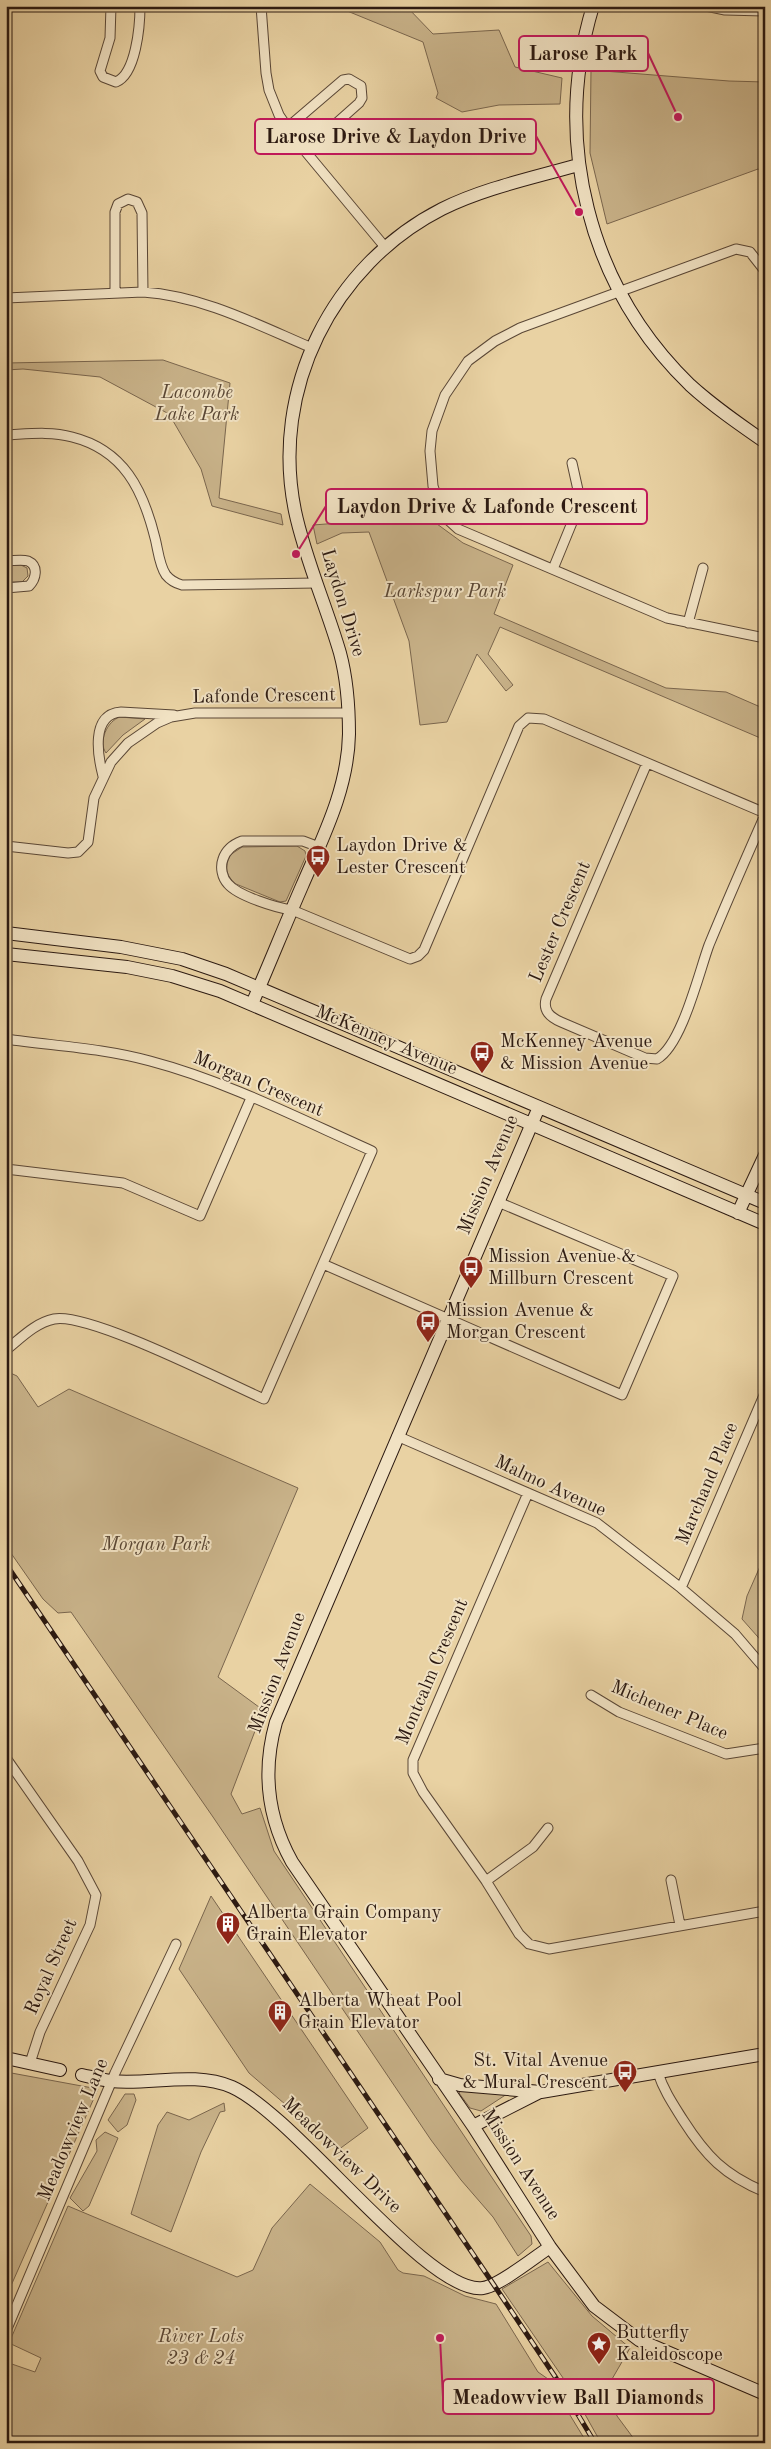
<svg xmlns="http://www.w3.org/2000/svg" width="771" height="2449" font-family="'Old Standard TT',serif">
<rect width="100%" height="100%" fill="#e9d2a3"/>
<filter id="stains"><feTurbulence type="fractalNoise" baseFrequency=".004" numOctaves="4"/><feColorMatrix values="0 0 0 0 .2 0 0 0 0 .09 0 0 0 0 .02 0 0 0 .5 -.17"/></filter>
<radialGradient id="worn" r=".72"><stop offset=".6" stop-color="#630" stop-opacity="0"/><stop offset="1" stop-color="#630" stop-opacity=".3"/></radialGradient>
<path fill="#c9b38a" stroke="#7a664e" d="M335,6H406L433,34L499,30L515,67L562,78L560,104L499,105L462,112L436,98L438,93L423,42Z
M591,70L729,81L765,82V172L758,169L607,224L590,153Z
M163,360L230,383L219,498L281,514L283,525L212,506L201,469L169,414L100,377L23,369L6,370V363Z
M422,513L463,543L513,565L494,614L666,688L726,692L765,709V740L500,627L488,654L513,685L506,691L477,654L447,722L420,725L409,641L369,532L342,533L317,544L313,525L378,520Z
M6,566L21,565L27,568L28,576L22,582H6Z
M120,717L145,719L123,735L106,753C98,742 107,721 120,717Z
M297,846L305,851L306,856L286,901L280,902L236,884C225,875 225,867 230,855L242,847Z
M6,1371L17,1376L38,1407L69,1389L298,1488L218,1677L263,1710L231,1794L242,1814L260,1808L274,1851L531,2236L532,2244L518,2256L493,2217L461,2180L431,2140L213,1817L71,1612L58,1613L43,1599L6,1546Z
M765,1555V1645L742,1619L747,1596Z
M211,1896L368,2128L338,2150L249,2073L179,1969Z
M6,2072L98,2089L6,2297Z
M461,2091L507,2094L481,2111L470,2108L459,2093Z
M125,2094H134L136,2100L127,2125L118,2132L108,2120Z
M224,2103L225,2111L220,2112L201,2152L171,2232L131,2214L158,2125L167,2112L189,2120Z
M105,2132L118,2138L89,2206L83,2211L70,2198L97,2151L96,2140Z
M310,2184L380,2242L398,2270L403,2273L424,2276L465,2296L496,2304L538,2372L548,2379L587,2443H6V2362L35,2372L41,2358L9,2343L68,2206L237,2277L253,2270L272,2228Z
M548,2262L592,2316L630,2348L608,2386L617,2416L637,2443H601L572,2391L502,2289Z"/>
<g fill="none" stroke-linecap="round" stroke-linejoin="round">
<defs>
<path id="street" d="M111,6L110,38L100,71L103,77L116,82C136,74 140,26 140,6
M261,6L266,73L269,90L279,115L296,140L385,247
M706,6L725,10L765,11
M287,128L343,80L349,79L361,86L362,98L359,103L305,151
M765,271L750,252L736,249L520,328L495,341L468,361L445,395L432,431L430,451L433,486L440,507L447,519L458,529L667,618L765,638
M115,293V212L118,204L128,199L137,202L142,213L143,292
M6,298L143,292C203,296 258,325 312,348
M6,435C28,434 50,431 72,437C124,450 143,490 155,538C158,549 159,565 166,575C170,580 175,583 182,585L316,583
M6,561C13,561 21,559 28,561C39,566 36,579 29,586L6,588
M553,569L578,508V490L572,463
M688,623L703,568
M647,763L546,999C543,1011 550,1017 561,1022L645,1058L657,1059C682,1045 699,972 709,945C727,901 746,858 765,815
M103,776C98,757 90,714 121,712L174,715
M6,846L68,853L78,852L88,842L94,798L111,762L128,743L157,723L171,717L195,713H349
M319,847L303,841H242C234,844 226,850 223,859C220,867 222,878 228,884C238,896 277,908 292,910L410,959L418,956L424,950L519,726L528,718L544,719L765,813
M6,1039C54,1046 103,1048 150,1061C226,1081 300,1119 372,1151L264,1399C225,1382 89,1312 54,1319C35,1323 21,1338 6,1350
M6,1169L123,1183L200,1216L251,1098
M323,1264L622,1395L673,1276L498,1202
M397,1436L597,1523L681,1588L735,1634L765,1669
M528,1493L413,1760V1773L423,1792L486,1881L519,1934L529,1944L549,1949L765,1911
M681,1588L765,1393
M591,1695L619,1712L726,1754L765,1748
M6,1758L78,1861L96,1895L90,1925L40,2032L30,2063
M671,1880L680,1925
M486,1881L533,1847L548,1828
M658,2073C664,2091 673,2104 683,2120C706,2156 724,2175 765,2192
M6,2331L115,2073L176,1944"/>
<path id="secondary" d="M593,6C552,141 588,286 690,385C713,406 739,424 765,442
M6,933L121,947L182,959L226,974L765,1203
M6,954L127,967L172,976L220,991L765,1224
M252,1004C269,965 285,925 302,886C323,837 348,789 349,734C349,708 347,679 340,653C326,605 305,559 295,511C270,390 332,265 442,209C484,188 533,178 578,165
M539,1107L276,1722C262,1771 267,1817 292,1862L473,2126L550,2247L594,2306L639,2340L765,2394
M738,1213L765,1155
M6,2058L60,2070
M82,2075C91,2077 102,2080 111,2081C151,2085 194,2071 232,2087C295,2115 429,2296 483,2288C499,2286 535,2257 550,2247
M439,2079L460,2085L541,2092L765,2054
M473,2126L538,2093"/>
</defs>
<use href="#street" stroke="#5a4736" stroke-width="11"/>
<use href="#secondary" stroke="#2b1911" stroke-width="14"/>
<use href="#street" stroke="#f1e2c3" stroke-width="9"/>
<use href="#secondary" stroke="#f1e2c3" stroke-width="12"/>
<defs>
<path id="rail" d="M6,1564L494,2285L556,2378L595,2443"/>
</defs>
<use href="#rail" stroke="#2b1911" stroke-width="5"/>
<use href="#rail" stroke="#f1e2c3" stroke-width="3" stroke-dasharray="9" stroke-linecap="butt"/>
</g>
<defs>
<symbol id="bus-pin" viewBox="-11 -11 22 30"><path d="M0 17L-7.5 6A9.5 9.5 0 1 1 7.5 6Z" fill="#8f2418" stroke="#f1e2c3"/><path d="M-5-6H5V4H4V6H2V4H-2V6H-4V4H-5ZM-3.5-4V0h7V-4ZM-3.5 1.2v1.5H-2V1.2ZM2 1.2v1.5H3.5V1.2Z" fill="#fff"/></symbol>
<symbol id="building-pin" viewBox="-11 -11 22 30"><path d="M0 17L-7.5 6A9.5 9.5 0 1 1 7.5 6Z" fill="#8f2418" stroke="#f1e2c3"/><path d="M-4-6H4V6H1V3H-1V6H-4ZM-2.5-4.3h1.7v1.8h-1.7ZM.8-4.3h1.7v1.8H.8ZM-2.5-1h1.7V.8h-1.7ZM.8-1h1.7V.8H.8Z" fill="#fff"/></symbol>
<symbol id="sight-pin" viewBox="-11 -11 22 30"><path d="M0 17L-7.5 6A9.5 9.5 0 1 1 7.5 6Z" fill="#8f2418" stroke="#f1e2c3"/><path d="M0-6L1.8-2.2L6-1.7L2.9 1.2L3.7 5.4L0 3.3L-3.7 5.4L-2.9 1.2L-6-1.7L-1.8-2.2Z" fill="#fff"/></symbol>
</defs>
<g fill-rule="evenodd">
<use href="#bus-pin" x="304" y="843" width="28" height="38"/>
<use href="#bus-pin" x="468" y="1039" width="28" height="38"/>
<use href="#bus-pin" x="457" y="1254" width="28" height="38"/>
<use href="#bus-pin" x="414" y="1308" width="28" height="38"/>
<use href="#building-pin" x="214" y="1910" width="28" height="38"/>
<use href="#building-pin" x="266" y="1998" width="28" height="38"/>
<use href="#bus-pin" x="611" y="2058" width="28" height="38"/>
<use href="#sight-pin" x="585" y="2330" width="28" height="38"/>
</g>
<g text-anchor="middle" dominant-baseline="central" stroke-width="4" stroke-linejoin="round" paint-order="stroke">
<g font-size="19" font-style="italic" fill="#5a4735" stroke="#f1e2c3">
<text x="197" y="393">Lacombe<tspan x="197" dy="22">Lake Park</tspan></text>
<text x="445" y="592">Larkspur Park</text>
<text x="156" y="1545">Morgan Park</text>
<text x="201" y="2337">River Lots<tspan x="201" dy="22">23 &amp; 24</tspan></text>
</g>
<g font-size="19" fill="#2b1911" stroke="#f1e2c3">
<text transform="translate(342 603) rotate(73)">Laydon Drive</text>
<text transform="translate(264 697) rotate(-1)">Lafonde Crescent</text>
<text transform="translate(561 922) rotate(-67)">Lester Crescent</text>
<text transform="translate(386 1041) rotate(23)">McKenney Avenue</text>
<text transform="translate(258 1085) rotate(23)">Morgan Crescent</text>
<text transform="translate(489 1175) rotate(-67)">Mission Avenue</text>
<text transform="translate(708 1484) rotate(-67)">Marchand Place</text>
<text transform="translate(550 1487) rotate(25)">Malmo Avenue</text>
<text transform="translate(433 1672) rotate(-67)">Montcalm Crescent</text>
<text transform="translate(278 1673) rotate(-69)">Mission Avenue</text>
<text transform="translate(669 1711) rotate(23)">Michener Place</text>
<text transform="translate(52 1967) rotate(-66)">Royal Street</text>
<text transform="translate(74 2130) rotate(-67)">Meadowview Lane</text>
<text transform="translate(341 2156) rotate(44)">Meadowview Drive</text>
<text transform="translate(520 2165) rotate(57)">Mission Avenue</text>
</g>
<g font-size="19" fill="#2b1911" stroke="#f1e2c3" text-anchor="start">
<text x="336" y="846">Laydon Drive &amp;<tspan x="336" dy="22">Lester Crescent</tspan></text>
<text x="500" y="1042">McKenney Avenue<tspan x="500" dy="22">&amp; Mission Avenue</tspan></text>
<text x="488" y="1257">Mission Avenue &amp;<tspan x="488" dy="22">Millburn Crescent</tspan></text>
<text x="446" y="1311">Mission Avenue &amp;<tspan x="446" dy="22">Morgan Crescent</tspan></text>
<text x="246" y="1913">Alberta Grain Company<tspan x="246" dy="22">Grain Elevator</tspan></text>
<text x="298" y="2001">Alberta Wheat Pool<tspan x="298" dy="22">Grain Elevator</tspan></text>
<text x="608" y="2061" text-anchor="end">St. Vital Avenue<tspan x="608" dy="22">&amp; Mural Crescent</tspan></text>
<text x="616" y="2333">Butterfly<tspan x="616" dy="22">Kaleidoscope</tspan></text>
</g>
</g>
<path fill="none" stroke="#c2185b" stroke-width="2" d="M678 117L648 53M579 212L536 136M296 554L326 506M440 2338L443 2397"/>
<g fill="#c2185b" stroke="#f1e2c3" stroke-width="2">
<circle cx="678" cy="117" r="5"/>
<circle cx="579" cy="212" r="5"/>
<circle cx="296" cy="554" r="5"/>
<circle cx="440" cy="2338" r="5"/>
</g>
<g fill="#f1e2c3" stroke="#c2185b" stroke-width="2">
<rect x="519" y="36" width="129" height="35" rx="5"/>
<rect x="255" y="119" width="281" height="35" rx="5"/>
<rect x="326" y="489" width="321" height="35" rx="5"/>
<rect x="443" y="2379" width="271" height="35" rx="5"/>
</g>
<g font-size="20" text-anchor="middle" font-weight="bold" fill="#2b1911">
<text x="583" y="60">Larose Park</text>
<text x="396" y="143">Larose Drive &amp; Laydon Drive</text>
<text x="487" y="513">Laydon Drive &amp; Lafonde Crescent</text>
<text x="578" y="2404">Meadowview Ball Diamonds</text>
</g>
<rect width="771" height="2449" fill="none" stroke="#e9d2a3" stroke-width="25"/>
<rect x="8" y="8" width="756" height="2434" fill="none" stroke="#2b1911" stroke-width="2.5"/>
<rect x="12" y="12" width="746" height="2424" fill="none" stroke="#2b1911"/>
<rect width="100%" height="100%" filter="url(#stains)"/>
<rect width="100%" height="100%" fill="url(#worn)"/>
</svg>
